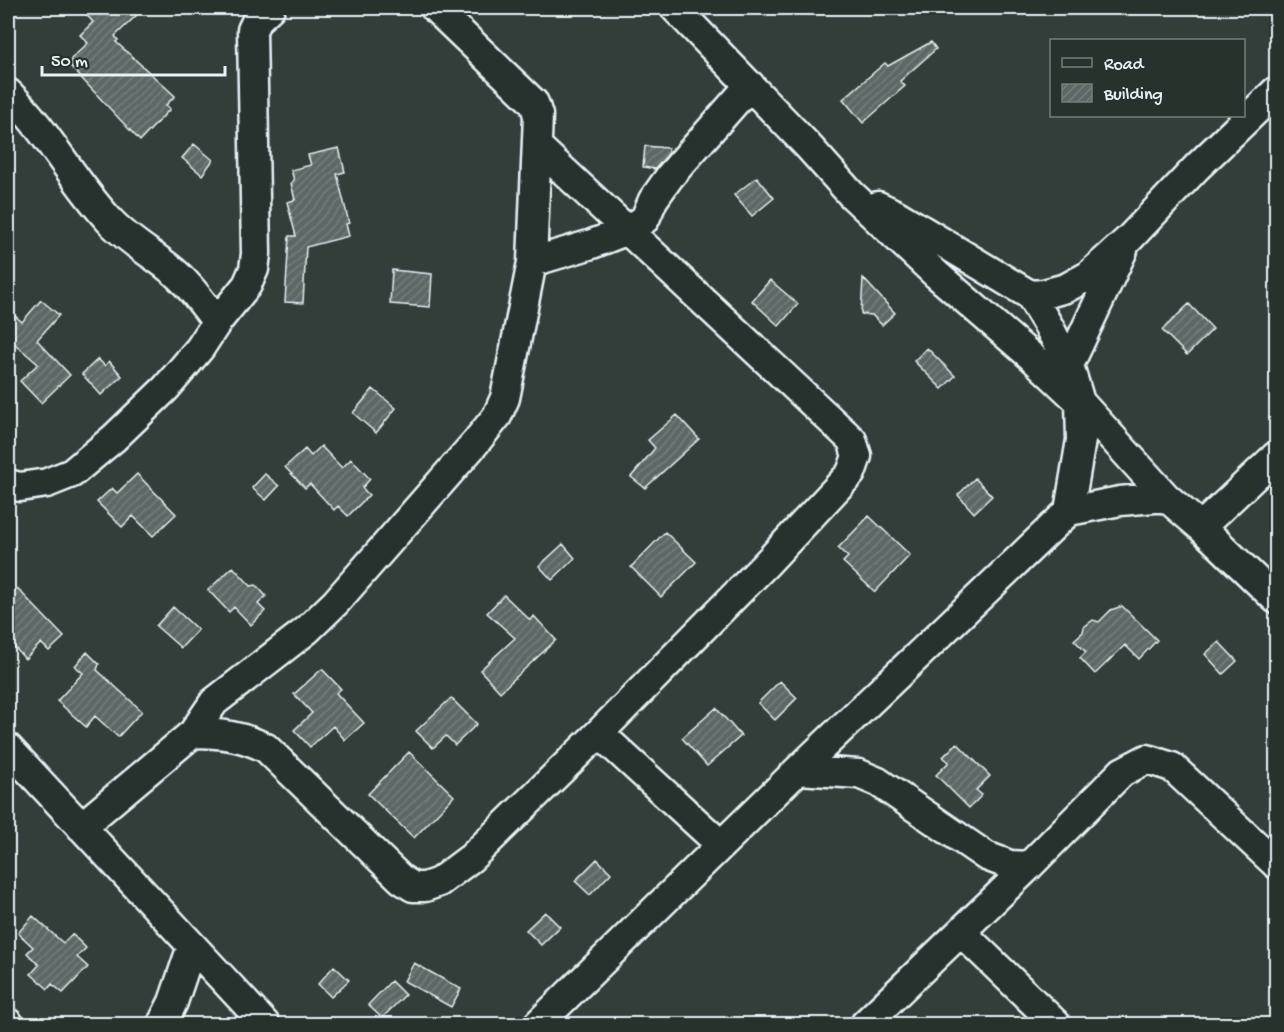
<svg xmlns="http://www.w3.org/2000/svg" width="1284" height="1032" font-family="'Gochi Hand',sans-serif">
<defs>
<pattern id="building-hatch" width="6" height="6" patternUnits="userSpaceOnUse" patternTransform="scale(1.5)"><rect width="6" height="6" fill="#5c6865"/><path d="M-1 1l2-2M0 6l6-6M5 7l2-2" fill="none" stroke="#737e7c"/></pattern>
</defs>
<rect width="100%" height="100%" fill="#323e39"/>
<filter id="ink" filterUnits="userSpaceOnUse"><feTurbulence type="fractalNoise" baseFrequency=".0167" numOctaves="2"/><feDisplacementMap in="SourceGraphic" scale="12" xChannelSelector="R" yChannelSelector="G"/><feConvolveMatrix kernelMatrix="1 2 1 2 8 2 1 2 1" color-interpolation-filters="sRGB"/></filter>
<g filter="url(#ink)">
<path fill="url(#building-hatch)" stroke="#e8f1f8" stroke-width="1.5" d="M80,8H144L115,36L118,40L116,42L175,96L166,105L170,109L140,141L71,67V59L88,43L80,35L93,22Z
M931,42L936,49L900,81L905,86L863,123L843,99L885,63L888,66Z
M194,144L213,160L202,175L182,158Z
M645,146L668,148V154L655,169L643,167Z
M339,148L345,172L337,174L349,223L346,224L349,236L306,247L303,303L285,302L289,236H296L287,202L295,200L291,183L294,180L291,170L311,165L308,155Z
M757,177L774,198L752,216L734,195Z
M392,270L432,274L430,307L390,304Z
M863,278L895,313L882,325L872,315L861,314Z
M770,280L798,304L779,326L752,301Z
M41,300L59,315L37,340L70,375L41,403L20,381L38,364L8,338V310L22,322Z
M1189,304L1213,329L1187,355L1162,330Z
M927,348L955,376L942,389L914,361Z
M98,359L105,366L109,361L122,376L101,395L82,374Z
M373,389L396,408L376,433L353,413Z
M677,415L699,439L645,488L631,477L655,448L648,440Z
M321,446L342,468L351,459L370,479L362,488L369,495L348,516L338,506L334,510L310,484L305,488L285,467L305,449L311,456Z
M137,474L176,514L153,536L133,516L122,527L97,502L112,488L117,493Z
M265,474L279,486L266,500L252,488Z
M975,478L992,496L974,513L958,495Z
M869,516L910,555L875,592L843,562L848,557L838,548Z
M665,532L696,562L661,597L631,567Z
M563,544L575,558L552,580L539,566Z
M233,567L251,586L256,585L266,596L258,604L265,611L251,625L234,607L229,612L208,590Z
M17,588L64,637L49,651L41,643L25,659L8,640V598Z
M504,595L530,620L534,616L556,640L500,692L480,670L515,638L487,613Z
M1122,606L1157,640L1139,659L1125,645L1095,674L1080,658L1086,652L1074,640L1083,632L1084,627L1093,620L1099,622L1111,610Z
M173,607L198,630L181,648L156,626Z
M1219,642L1237,661L1223,674L1205,654Z
M87,652L99,664L97,670L142,711L118,737L95,716L86,727L57,701L83,673L75,666Z
M322,669L341,689L336,693L364,723L345,740L333,726L310,747L294,730L312,713L294,694Z
M780,681L797,698L775,720L758,703Z
M451,698L477,724L455,745L446,736L433,748L416,731Z
M716,708L741,736L707,766L682,738Z
M957,743L990,776L976,790L982,795L969,808L936,775L949,762L943,757Z
M409,752L454,796L414,838L368,794Z
M597,859L611,873L590,895L575,881Z
M545,912L560,927L541,945L526,930Z
M33,916L63,943L72,934L86,948L77,957L88,967L63,993L52,984L48,989L31,974L39,965L27,953L33,947L18,933Z
M414,963L461,989L451,1007L404,981Z
M334,966L349,980L331,997L318,984Z
M391,981L405,995L382,1018L368,1005Z"/>
<g fill="none" stroke-linecap="round" stroke-linejoin="round">
<defs>
<path id="street" d="M675,8L808,146L851,194L936,274L1032,357L1080,402L1166,497L1201,527L1276,599
M8,93C48,131 73,182 111,222C128,240 149,252 168,267C188,282 202,303 217,322
M878,206L897,215L1030,295L1048,325L1069,365L1080,402L1081,440L1069,511
M532,262L592,244L628,230L645,219L653,200L670,176L750,85
M1030,295L1044,294L1066,288L1088,276L1128,240L1197,167L1276,91
M1069,365L1123,250
M8,484L20,487L47,483L72,473L114,438L166,388L200,348L217,322L247,285L254,269L256,254L252,30L257,20L270,8
M1201,527L1276,456
M193,733C220,733 243,736 266,748L401,879L413,887H425L439,882L471,858L599,733L765,565L851,473L857,456L852,440L537,146
M599,733L721,845
M8,748L265,1024
M798,770L859,774L878,782L986,856L1010,865L1029,866
M81,827L193,733L214,702L307,630L336,602L476,442L497,416L505,398L532,262L538,115L534,103L435,8
M961,932L1056,1024
M8,1023L9,1024
M162,1024L173,1002L192,946
M538,1024L798,770L1069,511L1120,501L1166,497
M865,1024L1029,866L1122,772L1147,759L1172,767L1276,864"/>
</defs>
<use href="#street" stroke="#e8f1f8" stroke-width="33"/>
<use href="#street" stroke="#26332d" stroke-width="28"/>
</g>
</g>
<rect width="1284" height="1032" fill="none" stroke="#26332d" stroke-width="30"/>
<rect x="15" y="15" width="1254" height="1002" fill="none" stroke="#e8f1f8" stroke-width="2" filter="url(#ink)"/>
<rect x="1050" y="39" width="195" height="78" fill="#26332d" stroke="#747f7e" stroke-width="1.5"/>
<rect x="1062" y="58" width="30" height="9" fill="#26332d" stroke="#747f7e" stroke-width="1.5"/>
<text x="1104" y="69" font-size="18" fill="#e8f1f8">Road</text>
<rect x="1062" y="84" width="30" height="18" fill="url(#building-hatch)" stroke="#747f7e" stroke-width="1.5"/>
<text x="1104" y="99" font-size="18" fill="#e8f1f8">Building</text>
<path d="M42 66v9h183v-9" fill="none" stroke="#e8f1f8" stroke-width="3"/>
<text x="51" y="66" font-size="18" fill="#e8f1f8" stroke="#26332d" stroke-width="4.5" paint-order="stroke">50 m</text>
</svg>
